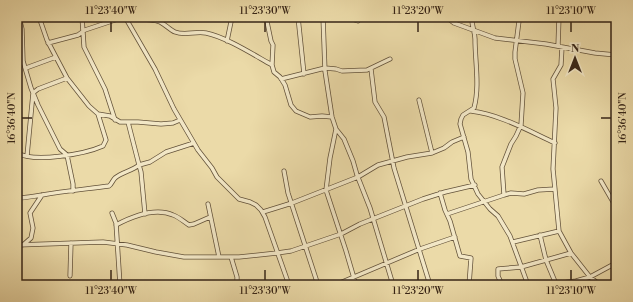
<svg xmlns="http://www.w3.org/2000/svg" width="633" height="302" font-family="'Libre Bodoni',serif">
<rect width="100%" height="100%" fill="#ebdaa8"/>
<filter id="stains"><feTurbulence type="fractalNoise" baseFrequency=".005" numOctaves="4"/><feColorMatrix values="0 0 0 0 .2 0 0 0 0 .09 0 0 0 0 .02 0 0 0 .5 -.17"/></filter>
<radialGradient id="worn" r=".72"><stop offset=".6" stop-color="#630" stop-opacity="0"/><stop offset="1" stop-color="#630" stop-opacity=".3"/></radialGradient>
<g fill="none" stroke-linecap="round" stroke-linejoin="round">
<defs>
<path id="street" d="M19,17L22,29L23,61L31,88L38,105L60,149L67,155L73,184V191
M82,17L84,47L105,89L115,120
M125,17L155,69L174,109L198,150L212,168L217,177L239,199L250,202L256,205L261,210L265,217L289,285
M266,17L271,41L273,45L272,65L274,72L280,77L285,85L291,105L296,111L310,117L322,116L332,117
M298,17L304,74
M323,17L325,71L332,117L336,129L344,139L353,161L357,175L370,208L393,285
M346,17L358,21
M446,17L454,23L495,38L546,44L595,53L616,55
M472,17C471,25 475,31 475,39C475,62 480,86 474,108L463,115L461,119L460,124L468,152L471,179L478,194L490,209L498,216L510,236L528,285
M127,19C136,19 151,18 160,22C166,25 170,30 175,32C185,36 195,31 206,33C226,37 254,55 272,65
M227,41L232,17
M48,43L78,35L85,30L124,17
M558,46L559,17
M562,47L561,65L553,79L556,108L553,169L559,231L571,253L590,277L600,285
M26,68L56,57
M371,69L375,102L384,117L394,168L430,285
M281,79L325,68L336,69L342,71L367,70L390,59
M419,100L432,153
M471,111C499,114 529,131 555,143
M98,114L110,116L120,122H138L161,124L173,123L180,120
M336,129L330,158L326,190L346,251L356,285
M17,153C35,163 85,154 103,146L106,140L98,114L89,106L67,78L47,40L39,17
M27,156L33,93L38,89L67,78
M284,171L288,193L318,285
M601,181L616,207
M440,193L445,210L450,221L460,256L471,258L469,285
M504,195L502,167L511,144L516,136L521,125L523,93L515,59V52L519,21
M17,198C26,198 34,196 42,195C64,191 87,189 109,186C112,184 112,181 115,178C122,172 132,171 139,165L128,122
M208,204L219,257
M263,212L292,203L358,177L378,165L407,157L432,153L444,148L452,142L464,137
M112,213L116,223L120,285
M145,214L141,172L139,165L150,162L166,152L194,143
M447,214L504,195L511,193L524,194L538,190L555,189
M116,225C133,216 155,207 173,215C179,217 184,222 189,225L194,224L210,217
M540,235L546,260L556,284
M513,242L559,231
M17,245L103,242L127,245L156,252L184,257H239L277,253L291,251L341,234L360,224L423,199L445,192L475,185
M23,245L31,238L33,228L30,213L42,195
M231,257L237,277V285
M70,276L71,243
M335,285L420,249L455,237
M502,285L498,276V269L521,267L571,253
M547,285L576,281L590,277L616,263"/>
</defs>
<use href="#street" stroke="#63523a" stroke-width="5"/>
<use href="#street" stroke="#f2e7c6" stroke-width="3.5"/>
</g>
<path fill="none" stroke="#362416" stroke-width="1.5" d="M111,22V32M265,22V32M418,22V32M571,22V32M22,118H32M601,118H611M111,270V280M265,270V280M418,270V280M571,270V280"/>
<rect width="633" height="302" fill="none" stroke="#ebdaa8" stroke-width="44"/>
<g transform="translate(575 58)" stroke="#f2e7c6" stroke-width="3" paint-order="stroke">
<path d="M0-3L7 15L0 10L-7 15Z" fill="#362416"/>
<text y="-6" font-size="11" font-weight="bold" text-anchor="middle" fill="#362416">N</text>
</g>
<rect x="22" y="22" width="589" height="258" fill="none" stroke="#362416" stroke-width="1.5"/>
<g font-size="10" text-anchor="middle" fill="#362416">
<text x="111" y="14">11°23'40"W</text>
<text x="265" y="14">11°23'30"W</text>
<text x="418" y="14">11°23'20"W</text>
<text x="571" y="14">11°23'10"W</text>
<text transform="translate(11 118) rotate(-90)" y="4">16°36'40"N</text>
<text transform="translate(622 118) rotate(-90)" y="4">16°36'40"N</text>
<text x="111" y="294">11°23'40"W</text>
<text x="265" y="294">11°23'30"W</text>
<text x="418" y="294">11°23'20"W</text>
<text x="571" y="294">11°23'10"W</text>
</g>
<rect width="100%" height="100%" filter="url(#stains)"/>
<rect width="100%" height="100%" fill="url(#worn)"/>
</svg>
